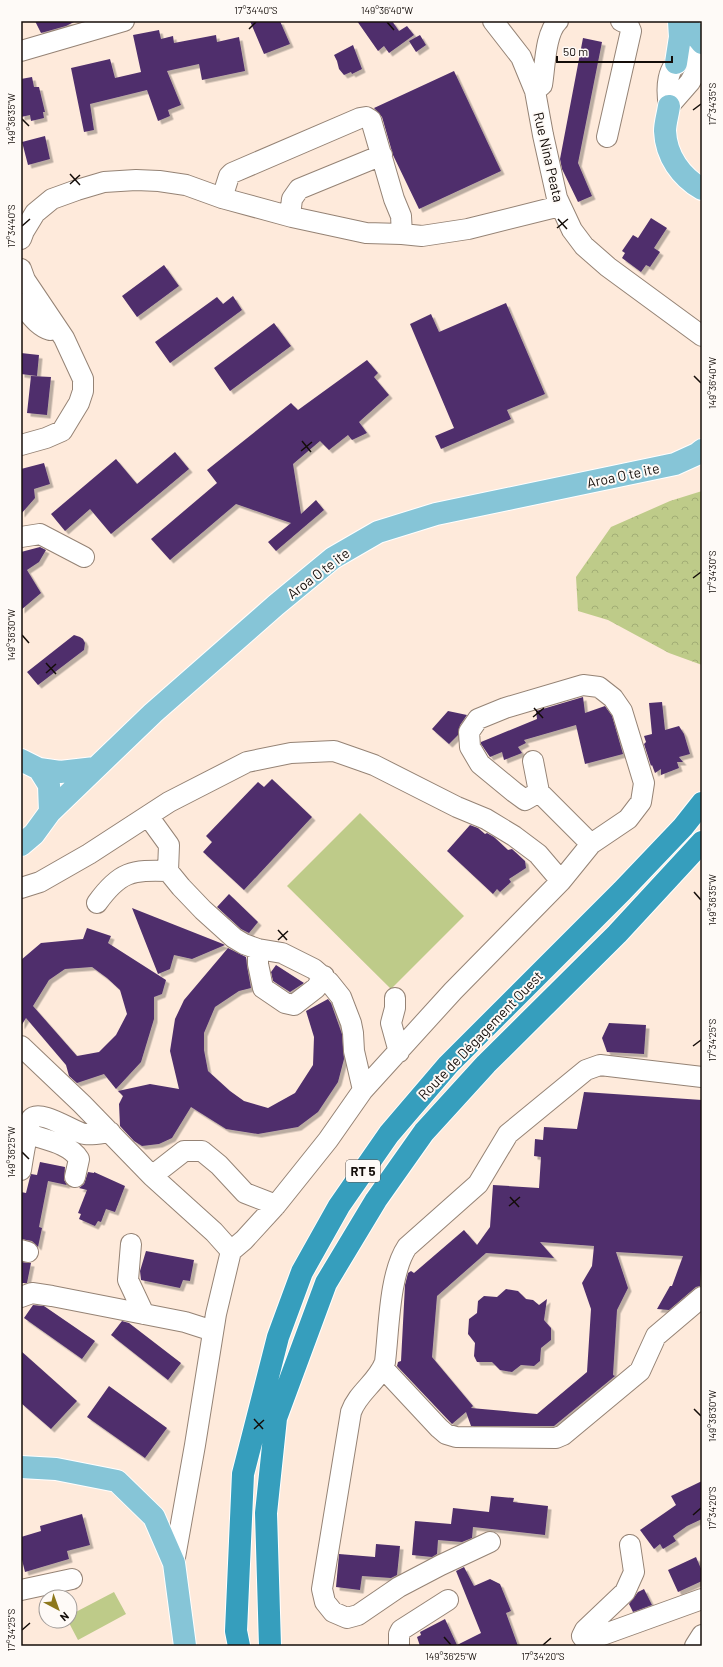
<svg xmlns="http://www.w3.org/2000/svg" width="723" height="1667" font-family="Barlow,sans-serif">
<defs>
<pattern id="forest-crowns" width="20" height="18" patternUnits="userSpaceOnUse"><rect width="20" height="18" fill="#becb89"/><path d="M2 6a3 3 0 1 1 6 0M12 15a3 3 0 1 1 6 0" fill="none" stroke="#a2ad75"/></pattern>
<filter id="shadow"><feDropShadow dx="3.5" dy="3.5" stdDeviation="0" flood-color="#0004"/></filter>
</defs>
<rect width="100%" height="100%" fill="#feeadb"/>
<path fill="#becb89" d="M360,813L464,916L391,989L287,886Z
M114,1592L126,1614L78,1640L68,1621H70V1615Z"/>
<path fill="url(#forest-crowns)" d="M702,491V665L669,653L608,620L578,611L576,577L611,527L670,501Z"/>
<path fill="#4f2f6c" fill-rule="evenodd" filter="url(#shadow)" d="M35,21H76L66,26L41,33Z
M250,21H280L290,44L264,54Z
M357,21H392L399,31L407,26L414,35L389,53L384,46L378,51Z
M159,30L161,39L173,36L174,43L216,35L217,42L239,37L245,71L202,80L199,64L167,71L181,105L168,110L170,116L158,121L147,90L90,104L94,130L84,132L71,68L110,59L115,78L141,72L133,35Z
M420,35L426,45L416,52L409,41Z
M583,38L602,42L578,163L592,196L578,202L562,169L560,159Z
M353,45L362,69L352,74L351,72L344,75L339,69L337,61L334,55Z
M454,71L501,171L419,209L393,155L382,117L374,108Z
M32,77L34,87H39L45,112H43L44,118L31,121L30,115L21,117V79Z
M45,136L50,159L28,165L22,142Z
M651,218L667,228L654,248L660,252L650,267L646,265L641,272L622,258L625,253L622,251L633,235L638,238Z
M164,265L179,286L137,317L122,296Z
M233,296L242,310L170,363L155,342L217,297L223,304Z
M506,303L545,394L507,410L511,419L441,449L435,436L454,428L410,324L431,314L439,332Z
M274,323L291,346L230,391L214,368Z
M21,353L39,355L37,376L21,374Z
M367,360L378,373L374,377L389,395L359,422L367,433L352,440L348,435L329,450L320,441L293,464L301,514L316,500L324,510L276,551L268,542L291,523L236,504L170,560L151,539L217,483L207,470L291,403L298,410Z
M31,376L51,377L47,415L27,413Z
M175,452L189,469L111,534L90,509L65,531L51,514L116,459L137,484Z
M44,463L50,484L34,489L35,498L21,514V469Z
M40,547L46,550L39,562L27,570L41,593L21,610V552Z
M74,635L80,637L83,639L85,643L84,650L38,685L27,672Z
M583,697L585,713L605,706L612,716L623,754L585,764L576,725L524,740L526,743L518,747L522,753L504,760L502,752L490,757L481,744V742L537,719L536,711Z
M662,702L665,730L679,726L684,734L690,754L679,757L683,762H677L679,768L661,775V769L655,773L652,765L651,766L644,744L646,742L644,736L652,734L649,703Z
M448,711L467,715L460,725L458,735L449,744L432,729Z
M272,779L312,817L244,890L203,852L212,842L206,836L258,782L264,787Z
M470,825L478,828L485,834L487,833L494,837L508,850L512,849L525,861L526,868L509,879L511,882L500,892L497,889L493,894L447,851Z
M229,894L258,922L249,933L241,929L217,907Z
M132,908L223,944L225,945L192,959L174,955L170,969L158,974Z
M87,928L111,936L108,943L166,980L162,994L154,997V1019L141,1062L116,1089L104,1074L77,1083L69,1076L66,1065L26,1018L21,1026V960L41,943L83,939ZM92,967L107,978L120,990L127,1014L116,1035L99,1052L77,1056L33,1006L49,980L65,969Z
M228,948L246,957L247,966L251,988L239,991L215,1007L204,1033V1050L208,1071L230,1091L244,1101L268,1108L295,1093L313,1065L314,1037L306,1011L328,999L331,1003L342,1034L344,1059L338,1082L318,1112L298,1127L258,1134L226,1129L191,1107L172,1138L159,1144L142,1146L134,1141L120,1126L119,1104L123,1096L118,1091L150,1084L179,1089L170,1051L175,1019L184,1000Z
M276,965L304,983L290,992L273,981L271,972Z
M609,1023L646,1025L644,1054L607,1052L602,1038Z
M584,1092L702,1100V1253L700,1286L696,1287L669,1310L657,1309L670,1286H672L683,1256L616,1252L628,1288L617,1310L613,1375L615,1376L554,1426H471L466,1412L452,1424L397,1366L398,1362L401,1361L405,1285L408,1273L411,1271L414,1273L464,1230L477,1245L490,1227L493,1185L539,1188L541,1157L534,1156L535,1139L543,1140L544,1127L577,1129ZM540,1242L594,1246L592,1266L582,1283L591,1309L587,1372L537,1414L471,1408L473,1406L432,1357L437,1296L486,1253L554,1258Z
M40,1162L65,1167L64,1180L67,1185L48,1181L39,1227L42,1228L38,1247L32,1241L21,1239V1192L26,1193L30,1177L31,1174L37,1175Z
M88,1172L94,1173V1172L125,1186L115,1212L106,1209L101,1222L98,1221L95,1226L79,1219L81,1214L78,1213L87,1190L79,1188L84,1184Z
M146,1251L194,1260L190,1281L183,1280L180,1288L141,1280L140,1271Z
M21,1262L31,1263L27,1283H21Z
M506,1289L518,1291L526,1299L533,1300L539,1305L547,1299L544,1320L551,1328V1340L541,1348L540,1361L534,1366L521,1365L512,1372L500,1370L492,1362H477L474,1356L475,1343L468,1334L469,1319L477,1313L478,1301L484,1296L497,1297Z
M33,1305L44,1306L95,1341L82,1359L24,1318Z
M122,1321L129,1323L181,1363L168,1380L111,1335Z
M21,1351L77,1401L51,1429L21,1403Z
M109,1386L167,1428L145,1458L87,1417Z
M702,1481V1519L687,1526L673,1536L676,1541L663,1549L660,1544L654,1549L640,1530L676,1505L671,1496Z
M491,1496L514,1498L513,1502L548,1506L545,1535L473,1527L472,1538L462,1542L438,1540L437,1554L432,1557L412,1555L415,1521L451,1524L453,1508L489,1512Z
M82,1514L90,1545L67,1551L69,1559L25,1572L21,1556V1537L41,1531L40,1526Z
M376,1544L400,1546L397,1575L391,1578L362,1576L360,1590L336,1587L339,1554L375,1557Z
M696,1557L702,1571V1581L678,1592L668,1570Z
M464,1567L474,1586L490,1579L500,1584L511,1611L506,1613L518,1646H420L417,1637L421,1635L420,1632L445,1619L457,1645L481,1633L456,1571Z
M644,1589L652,1605L633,1612L629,1604L638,1592Z"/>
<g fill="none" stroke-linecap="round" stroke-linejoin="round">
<defs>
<path id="minor" d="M493,21L521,57L535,91L543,135L557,198L572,230L584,246L608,267L702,336
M21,51L124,21
M535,91L542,85C545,68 545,33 558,21
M669,106C666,89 666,66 684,57C690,55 696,53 702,50
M669,106L690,82L702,60
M607,137L631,31L628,24L621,21
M222,198L229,176L232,173L360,118L366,117L371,120L394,199L401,216L402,234
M290,216L292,199L299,189L382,155
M21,239L24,231L35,213L52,199L77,190L104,182L136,180L159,181L186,185L222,198L292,217L366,233L402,234L422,236L468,229L560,206
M21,269L25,280L64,338L83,379V391L79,403L62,431L46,438L21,445
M21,304C30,314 37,326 50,330
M21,537L40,534L84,557
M539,792L591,844
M148,816L169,845L168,871L181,887L203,910L234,938L244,944L258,949L282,953L314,969L329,982L341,997L351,1023L353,1033L354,1051L363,1090
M21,888L40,882L89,854L169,802L247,762L291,753L334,751L374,765L457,807L486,819L514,836L538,854L561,881
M97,903C120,871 132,870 168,871
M258,949V964L263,988L285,1003L294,1005L316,988L324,976
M395,998V1008L391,1023L399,1052
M21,1046L82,1104L152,1176L214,1232L231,1251
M29,1134C45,1140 69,1143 79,1159L75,1177
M21,1170C22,1163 29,1121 31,1119C40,1108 75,1133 85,1134C93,1135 102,1133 110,1132
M152,1176L184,1151H202L219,1165L245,1193L276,1205
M131,1244L128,1280L144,1314
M21,1250L28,1252
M21,1297L32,1293L52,1296L185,1322L213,1331
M383,1368L439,1428L446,1434L456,1437L556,1438L563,1435L640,1371L656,1336L702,1297
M490,1542L441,1565L399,1587L358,1615L347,1618L333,1612L325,1602L322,1589L351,1412C358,1392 378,1382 385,1362C389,1330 389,1274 407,1247L478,1184L508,1134L586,1070L600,1065L702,1077
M630,1545L634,1572L625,1592L585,1630L582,1636C585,1641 588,1640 594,1638L702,1599
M174,1563L195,1445L216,1314L231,1251L244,1240L276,1205L328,1140L363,1090L453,991L561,881L591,844L628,819L641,802L644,783L622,711L613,698L599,687L583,685L505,708L478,719L469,732L470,747L480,764L514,792L525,800L539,792L533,761
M21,1590L72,1579
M399,1646V1634L401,1630L448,1600
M695,1646L702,1635"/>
<path id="major" d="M684,21L702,43
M676,63L680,37L679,21
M669,106C668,114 665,123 665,131C666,156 681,177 702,189
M21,760L39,769L60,772L95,768
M39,769L49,785L50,812
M21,845L34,834L50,812L153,713L276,605L333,558L378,532L436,514L675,464L697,454L702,450
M21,1467L56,1469L117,1481L154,1517L174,1563L185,1646"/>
<path id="highway" d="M239,1646L236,1631L243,1474L278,1337L302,1272L339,1206L389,1134L448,1065L622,891L683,827L702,803
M270,1646L266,1513L276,1418L326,1283L376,1200L424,1132L486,1064L617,934L702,842"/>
</defs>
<use href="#minor" stroke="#958375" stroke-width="22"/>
<use href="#major" stroke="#fff" stroke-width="24"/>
<use href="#highway" stroke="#fff" stroke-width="24"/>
<use href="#minor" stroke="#fff" stroke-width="20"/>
<use href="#major" stroke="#86c5d7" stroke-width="22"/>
<use href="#highway" stroke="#369ebd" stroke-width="22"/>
</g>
<path fill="none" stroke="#140d09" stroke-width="1.5" d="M387,22L394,30M249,29L256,22M693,110L701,104M22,119L29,126M70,174L80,185M70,184L80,175M558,219L567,229M22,226L30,219M557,228L568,219M694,376L701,383M302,441L311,452M301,451L312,442M693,578L701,572M22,635L29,643M46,663L56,674M46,673L56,664M534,708L543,718M533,717L544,708M694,892L701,900M278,930L287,940M278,940L288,931M693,1046L701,1040M22,1152L29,1159M510,1197L519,1207M509,1206L520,1197M694,1409L701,1416M254,1419L263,1429M254,1429L264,1420M693,1515L701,1508M22,1630L30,1623M444,1637L451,1645M543,1645L551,1638"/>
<g text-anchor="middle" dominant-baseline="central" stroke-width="4" stroke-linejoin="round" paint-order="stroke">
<rect fill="#fefaf7" stroke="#5a5450" stroke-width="1" x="346" y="1160" width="34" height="22" rx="3"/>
<g font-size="13" font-weight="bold" fill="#140d09">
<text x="363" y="1171">RT 5</text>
</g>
<g font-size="14" fill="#140d09" stroke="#fefaf7">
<text transform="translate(549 157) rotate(77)">Rue Nina Peata</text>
<text transform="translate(623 475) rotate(-12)">Aroa O te ite</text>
<text transform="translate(318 573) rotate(-37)">Aroa O te ite</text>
<text transform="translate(480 1035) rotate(-46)">Route de Dégagement Ouest</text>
</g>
</g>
<rect width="723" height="1667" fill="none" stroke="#fefaf7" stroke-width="44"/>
<g transform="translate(58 1609) rotate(139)"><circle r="19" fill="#fefaf7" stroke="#a09b98"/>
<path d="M0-3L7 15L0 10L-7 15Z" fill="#8d781c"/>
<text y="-6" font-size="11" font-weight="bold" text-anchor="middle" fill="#140d09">N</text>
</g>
<path d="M557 56v6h115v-6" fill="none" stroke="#140d09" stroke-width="2"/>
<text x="563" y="56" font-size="12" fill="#140d09" stroke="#fefaf7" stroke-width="3" paint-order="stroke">50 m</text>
<rect x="22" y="22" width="679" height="1623" fill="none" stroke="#140d09" stroke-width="1.5"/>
<g font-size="10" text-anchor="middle" fill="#140d09">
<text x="256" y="14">17°34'40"S</text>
<text x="387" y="14">149°36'40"W</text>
<text transform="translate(712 104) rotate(-90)" y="4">17°34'35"S</text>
<text transform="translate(11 119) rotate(-90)" y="4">149°36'35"W</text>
<text transform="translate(11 226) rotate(-90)" y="4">17°34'40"S</text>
<text transform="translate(712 383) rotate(-90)" y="4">149°36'40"W</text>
<text transform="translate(712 572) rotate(-90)" y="4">17°34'30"S</text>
<text transform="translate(11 635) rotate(-90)" y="4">149°36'30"W</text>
<text transform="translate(712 900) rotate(-90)" y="4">149°36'35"W</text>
<text transform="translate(712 1040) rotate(-90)" y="4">17°34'25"S</text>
<text transform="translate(11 1152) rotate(-90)" y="4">149°36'25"W</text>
<text transform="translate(712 1416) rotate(-90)" y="4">149°36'30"W</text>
<text transform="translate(712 1508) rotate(-90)" y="4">17°34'20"S</text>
<text transform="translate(11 1630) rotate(-90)" y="4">17°34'25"S</text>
<text x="451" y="1660">149°36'25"W</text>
<text x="543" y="1660">17°34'20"S</text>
</g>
</svg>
